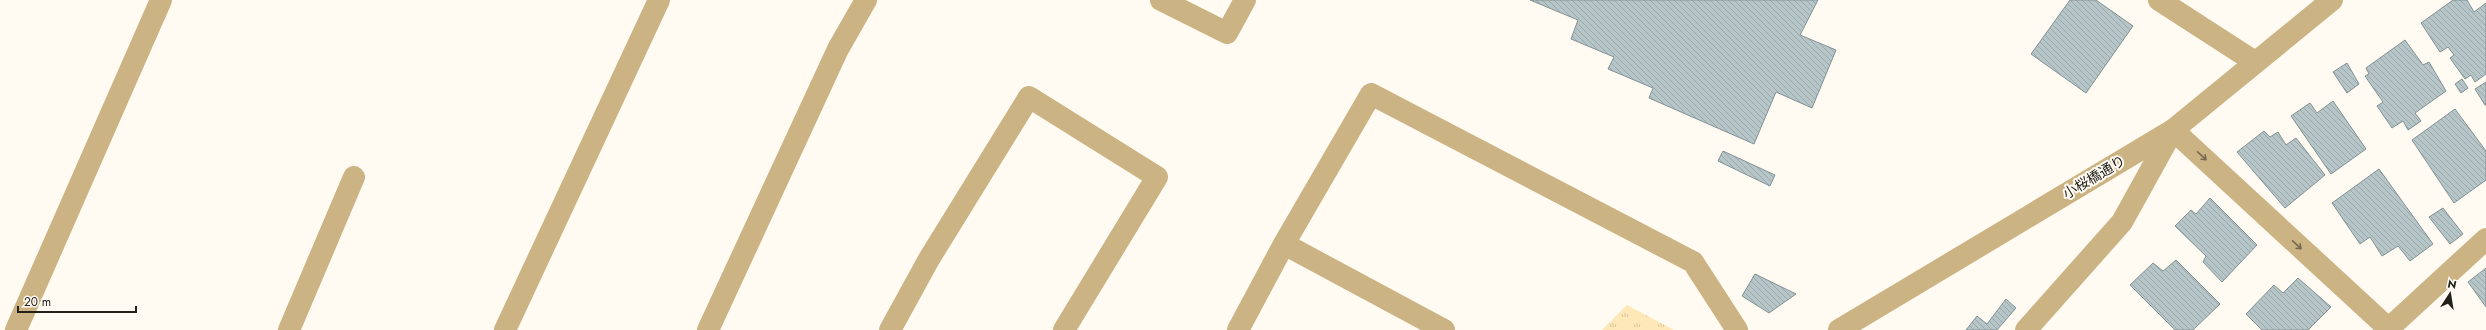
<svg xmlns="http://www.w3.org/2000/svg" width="2486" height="330" font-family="Jost,'Noto Sans JP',sans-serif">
<defs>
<pattern id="park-tufts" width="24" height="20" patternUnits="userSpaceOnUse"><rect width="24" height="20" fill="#ffe8b8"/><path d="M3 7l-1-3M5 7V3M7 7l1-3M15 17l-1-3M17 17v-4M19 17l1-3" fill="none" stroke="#dac79e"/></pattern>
<pattern id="building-back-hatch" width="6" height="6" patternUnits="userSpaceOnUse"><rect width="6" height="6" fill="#b5c5c8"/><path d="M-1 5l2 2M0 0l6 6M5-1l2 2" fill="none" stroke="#9ba9ab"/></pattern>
</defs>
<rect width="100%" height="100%" fill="#fffbf3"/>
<path fill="url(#park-tufts)" d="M1627,305L1674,330H1602Z"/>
<path fill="url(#building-back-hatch)" stroke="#829294" d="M1530,0H1818L1800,35L1836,50L1812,108L1776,92L1754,144L1649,98L1653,88L1608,69L1614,57L1571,39L1578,20Z
M2070,0H2096L2133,26L2086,93L2031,54Z
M2453,0H2467L2474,12L2486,3V74L2475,82L2471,75L2465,79L2450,58L2454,55L2448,47L2440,52L2421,23Z
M2405,40L2423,65L2429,62L2446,91L2415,113L2421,121L2408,130L2403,121L2392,128L2377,106L2383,102L2365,76L2369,74L2366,68Z
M2347,63L2359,84L2347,93L2333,72Z
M2462,79L2468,88L2461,93L2455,84Z
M2486,82V105H2485L2475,89Z
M2333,101L2366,149L2331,174L2291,116L2310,103L2317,113Z
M2455,109L2486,151V180L2454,203L2412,140Z
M2264,131L2270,137L2278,132L2286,145L2296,138L2325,175L2285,208L2237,152Z
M1723,151L1775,175L1770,186L1718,161Z
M2379,169L2433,244L2410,261L2398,246L2382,256L2370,237L2360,244L2332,203Z
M2210,198L2257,245L2222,282L2203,262L2206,256L2175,226L2191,210L2196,214Z
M2443,208L2463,234L2450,244L2429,217Z
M2176,260L2220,304L2193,330H2175L2130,285L2153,263L2163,271Z
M2486,268V307L2468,282Z
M1755,274L1796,294L1769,313L1742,296Z
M2298,278L2331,307L2308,330H2262L2246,314L2274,285L2283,293Z
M2006,299L2016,308L1997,330H1966L1977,316L1987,324Z"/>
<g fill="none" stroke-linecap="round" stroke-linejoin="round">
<path stroke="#cbb383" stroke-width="22" d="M289,330L354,177"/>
<path stroke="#cbb383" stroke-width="22" d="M1161,0L1227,33L1245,0
M2159,0L2255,62
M1284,244L1444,330
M16,330L161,0
M505,330L659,0
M708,330L838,49L866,0
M890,330L929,259L1029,97L1157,177L1064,330
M1238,330L1284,244L1371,94L1693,262L1737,330
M2026,330L2122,222L2173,130L2389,329
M2387,330L2486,239"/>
<path stroke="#cbb383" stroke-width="22" d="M1839,330L2173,130L2332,0"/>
</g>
<defs><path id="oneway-shaft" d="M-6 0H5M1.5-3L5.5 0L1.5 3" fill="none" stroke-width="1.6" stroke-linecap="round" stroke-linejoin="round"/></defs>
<g stroke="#776a50">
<use href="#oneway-shaft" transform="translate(2202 156) rotate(43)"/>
<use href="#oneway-shaft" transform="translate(2297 245) rotate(43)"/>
</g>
<g text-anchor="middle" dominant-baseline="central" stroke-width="4" stroke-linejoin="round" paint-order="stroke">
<g font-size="14" fill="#23211c" stroke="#fffbf3">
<text transform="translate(2094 177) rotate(-31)">小桜橋通り</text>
</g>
</g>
<g transform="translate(2450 294) rotate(12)" stroke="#fffbf3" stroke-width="3" paint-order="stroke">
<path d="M0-3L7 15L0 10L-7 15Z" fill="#23211c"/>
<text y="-6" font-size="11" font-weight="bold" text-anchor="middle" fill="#23211c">N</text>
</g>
<path d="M18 306v6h118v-6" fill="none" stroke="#23211c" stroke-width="2"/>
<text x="24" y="306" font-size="12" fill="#23211c" stroke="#fffbf3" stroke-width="3" paint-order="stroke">20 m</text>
</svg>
